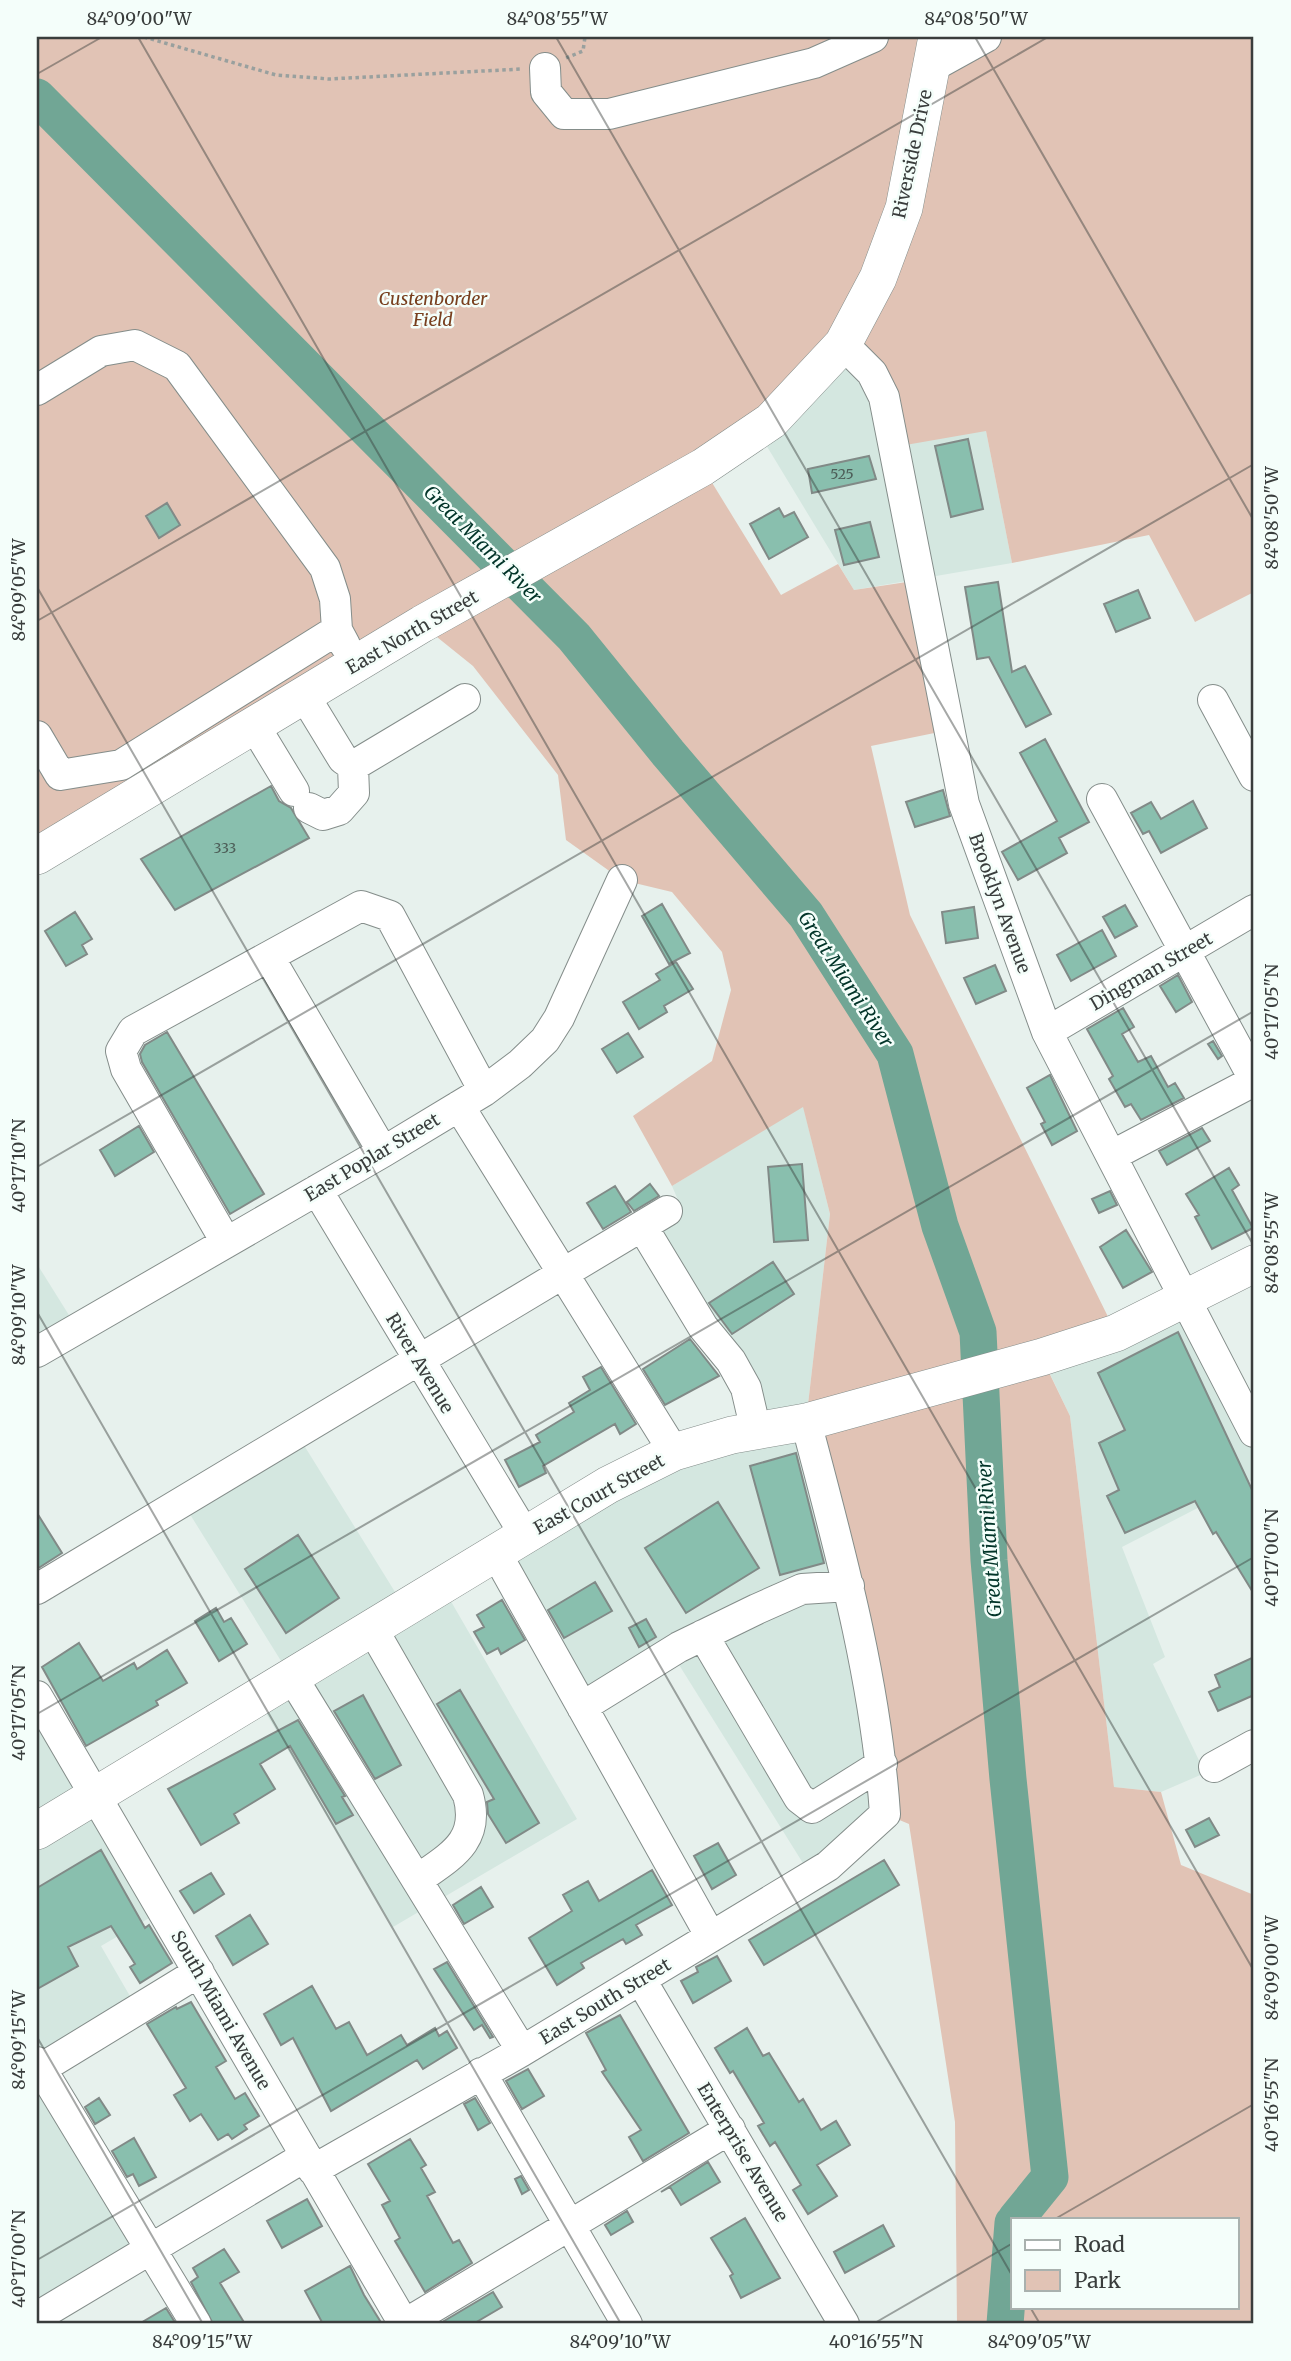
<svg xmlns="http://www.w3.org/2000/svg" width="1291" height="2361" font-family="Merriweather,serif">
<rect width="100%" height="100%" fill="#e7f1ed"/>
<path fill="#d4e7e0" d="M843,344L986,431L1012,563L854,590L757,430Z
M803,1106L830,1214L806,1422L885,1814L811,1876L671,1652L582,1707L496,1553L756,1431L642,1226L678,1200L672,1186Z
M37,1264L77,1328L37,1352Z
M1187,1298L1254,1432V1479L1122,1547L1165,1657L1153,1664L1205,1773L1161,1792L1114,1787L1070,1416L1042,1357Z
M297,1434L405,1608L442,1586L577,1819L393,1927L257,1698L291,1677L183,1503Z
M37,1696L163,1910L101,1946L138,2010L41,2069L151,2249L37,2317Z"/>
<path fill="#e1c3b5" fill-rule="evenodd" d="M37,37H937L930,67L986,37H1254V592L1195,622L1149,535L1012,563L986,431L894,447L843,345L703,468L781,595L838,564L854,590L920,580L949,730L871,746L910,915L1116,1333L1042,1358L1070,1416L1114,1787L1161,1792L1181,1865L1254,1895V2324H957L955,2122L909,1824L885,1814L806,1422L830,1214L803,1107L672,1186L633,1116L712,1061L731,990L722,952L672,892L622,880L566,840L558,775L473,666L422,625L37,856ZM1013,2219H1237V2307H1013Z"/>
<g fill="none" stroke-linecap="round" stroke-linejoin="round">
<path stroke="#71a695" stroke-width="37" d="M37,97L574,637L668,753L806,915L895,1054L940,1226L978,1332L989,1560L1008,1779L1050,2177L1016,2219
M1005,2324L1013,2223"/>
</g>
<path fill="#89bfae" stroke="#818a87" stroke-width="2" d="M968,439L983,509L951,517L935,446Z
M869,456L876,479L812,493L808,469Z
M167,503L180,525L159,538L146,516Z
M779,508L784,517L794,512L808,537L769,559L750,524Z
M870,522L879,557L844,565L835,530Z
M998,582L1012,672L1025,666L1051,714L1026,727L989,657L977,659L965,587Z
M1138,590L1150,618L1116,632L1104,604Z
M1045,739L1089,822L1059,838L1067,853L1018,880L1002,852L1057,821L1020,753Z
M271,786L279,801L291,808L309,838L175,910L141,859Z
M943,790L950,816L915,827L906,802Z
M1193,801L1207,828L1161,853L1149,831L1143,834L1131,813L1151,802L1161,819Z
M662,904L690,953L669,964L642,916Z
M1125,905L1137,926L1115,938L1103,917Z
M974,907L978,938L946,943L942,912Z
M75,912L92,939L82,945L87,954L66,966L45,931Z
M1102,930L1116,956L1071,981L1057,955Z
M676,962L693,989L664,1006L667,1012L639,1029L623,1002L660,980L656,974Z
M995,965L1006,991L976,1004L964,978Z
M1178,975L1192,1002L1176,1012L1160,986Z
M1123,1008L1134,1027L1122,1034L1138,1062L1151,1056L1168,1087L1175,1083L1184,1098L1141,1120L1131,1104L1125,1107L1109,1079L1113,1076L1087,1029Z
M167,1032L264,1194L230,1214L142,1062L140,1054L145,1045Z
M628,1033L643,1057L617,1073L602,1049Z
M1213,1041L1222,1056L1218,1059L1208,1044Z
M1050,1075L1077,1131L1052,1145L1041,1124L1045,1122L1027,1088Z
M139,1126L154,1152L115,1176L100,1150Z
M1202,1128L1210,1141L1167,1165L1159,1151Z
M802,1164L808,1240L774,1242L768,1167Z
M1229,1168L1239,1185L1232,1190L1253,1228L1212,1249L1195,1217L1199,1215L1186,1194Z
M650,1184L659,1196L634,1211L627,1202Z
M615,1186L631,1212L603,1229L587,1203Z
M1110,1191L1117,1205L1099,1213L1092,1199Z
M1126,1230L1152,1272L1123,1288L1100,1247Z
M773,1262L794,1294L732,1334L709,1303Z
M1178,1332L1254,1494V1594L1216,1532L1213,1534L1195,1501L1125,1533L1107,1496L1119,1490L1099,1443L1125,1430L1098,1373Z
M690,1339L719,1376L665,1405L643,1369Z
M601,1367L636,1424L620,1434L615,1424L543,1466L546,1473L519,1487L505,1460L540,1442L536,1435L574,1412L569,1403L590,1390L583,1377Z
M796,1453L824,1563L780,1575L750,1466Z
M718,1502L759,1568L686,1613L645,1548Z
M37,1513L62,1553L37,1569Z
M298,1535L339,1598L286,1633L245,1569Z
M595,1582L612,1611L564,1638L548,1610Z
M502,1600L525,1640L501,1654L498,1648L487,1654L474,1632L484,1627L477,1615Z
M216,1608L224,1622L231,1618L247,1644L219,1661L195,1621Z
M646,1619L656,1637L639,1647L629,1628Z
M79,1643L103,1681L134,1663L137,1669L167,1650L187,1683L156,1701L158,1705L86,1746L42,1667Z
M1254,1657V1695L1218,1711L1209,1692L1220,1687L1215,1675Z
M460,1690L539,1823L506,1843L488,1814L487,1802L494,1799L437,1704Z
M363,1695L401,1765L375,1779L334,1711Z
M298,1720L345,1796L342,1797L353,1815L336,1824L290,1746L260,1764L275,1789L234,1814L239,1823L201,1845L168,1789Z
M1209,1818L1219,1835L1195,1847L1186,1830Z
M718,1843L736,1875L712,1889L694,1856Z
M101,1850L145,1928L149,1925L172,1963L140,1983L130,1967L135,1964L111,1926L68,1947L78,1966L37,1989V1888Z
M884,1860L899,1885L764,1965L749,1940Z
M652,1870L672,1905L636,1925L642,1935L626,1944L623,1939L581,1963L584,1968L557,1985L529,1938L572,1911L563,1895L588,1881L599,1901Z
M211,1873L224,1894L194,1913L180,1891Z
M481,1887L493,1907L464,1924L453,1905Z
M250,1915L268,1944L233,1965L216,1936Z
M717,1956L731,1981L693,2003L681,1981L698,1972L696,1967Z
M447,1962L493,2037L490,2038L482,2025L474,2030L434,1969Z
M312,1986L336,2029L349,2022L367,2055L401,2035L407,2045L435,2028L439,2036L447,2031L457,2048L423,2069L417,2060L331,2111L293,2038L281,2045L264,2014Z
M191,2002L226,2061L216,2067L235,2099L245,2093L259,2116L244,2125L247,2129L232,2139L228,2134L218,2140L201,2114L190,2121L174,2095L186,2088L147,2024L176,2007L177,2009Z
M620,2015L689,2133L643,2161L629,2137L641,2130L602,2072L606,2070L586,2033Z
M747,2028L763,2056L769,2053L799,2102L803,2099L821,2130L836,2121L850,2145L817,2165L837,2196L808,2214L793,2190L801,2185L775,2142L770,2146L758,2126L764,2123L733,2071L730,2073L715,2048Z
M528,2069L544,2096L522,2109L506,2081Z
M99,2098L110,2115L95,2124L85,2107Z
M475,2098L490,2123L478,2130L464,2104Z
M134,2138L156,2177L139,2186L133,2174L127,2177L112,2151Z
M410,2139L426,2165L421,2168L435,2192L427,2196L453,2243L459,2240L472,2263L425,2292L395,2241L400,2238L382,2205L390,2201L368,2164Z
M708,2162L720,2182L681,2205L670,2187L661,2192Z
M521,2176L529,2190L522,2194L515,2179Z
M307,2199L322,2226L282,2248L267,2221Z
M627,2211L633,2222L611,2235L605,2225Z
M745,2218L780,2278L741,2298L730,2276L733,2274L711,2238Z
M883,2225L894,2246L845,2273L834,2252Z
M224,2249L239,2272L220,2283L245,2324H213L191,2282L198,2277L193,2268Z
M350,2266L364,2295L382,2324H323L305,2291Z
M493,2292L502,2307L473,2324H446L444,2321Z
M166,2308L176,2324H139Z"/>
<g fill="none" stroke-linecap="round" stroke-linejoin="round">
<defs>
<path id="minor" d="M545,68L546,92L564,114H609L814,63L873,37
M930,68L986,37
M843,344L872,373L884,397L964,804L1047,1032L1254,1432
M37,390L101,351L135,345L177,366L325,568L335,599L337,630
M304,695L343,759L353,766L465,699
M1213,700L1254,776
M254,725L294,791
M37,736L60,775L121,765L337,630L345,645
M1102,799L1254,1079
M309,808L323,815L339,810L354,793L353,766
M269,957L383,1152
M1047,1032L1254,910
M459,1106L674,1452
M1113,1155L1254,1081
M317,1190L525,1535
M642,1226L703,1327L731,1361L746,1388L756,1431
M226,1242L126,1069L121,1051L133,1031L361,906L390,916L484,1091
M37,1352L383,1152L484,1091L520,1064L545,1040L559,1018L622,880
M496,1553L711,1937
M37,1589L667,1211
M372,1628L468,1795C481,1841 451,1856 417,1880
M703,1635L799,1798L812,1808L882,1764
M292,1677L522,2051
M37,1696L404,2324
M582,1707L679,1647L757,1609L802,1589L849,1586
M1214,1767L1254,1745
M641,1980L844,2324
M37,2062L196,2324
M37,2071L199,1972
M481,2073L627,2324
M313,2170L522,2051L828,1866L885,1814C876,1680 840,1551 806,1422
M37,2317L306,2156
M405,2324L730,2129"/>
<path id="major" d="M37,856L422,624L703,467L771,421L843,344L878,278L904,208L937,37
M37,1831L608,1485L674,1452L732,1435L806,1422L1042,1357L1116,1333L1254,1264"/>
</defs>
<use href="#minor" stroke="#848d8a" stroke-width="32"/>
<use href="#major" stroke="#848d8a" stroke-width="38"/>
<path stroke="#99a09e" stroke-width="3.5" stroke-dasharray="3.5 3.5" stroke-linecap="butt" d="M144,37L276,75L329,79L522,69
M566,58L583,51L585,37"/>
<use href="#minor" stroke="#fff" stroke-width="30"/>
<use href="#major" stroke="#fff" stroke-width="37"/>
</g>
<path fill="none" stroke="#393d3c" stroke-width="2" stroke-opacity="0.45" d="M138,37L1254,1971M556,37L1254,1246M975,37L1254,521M37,74L102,37M37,587L1013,2277M37,621L1048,37M37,1167L1254,464M37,1312L621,2324M37,1714L1254,1011M37,2037L203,2324M1055,2219L1254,2104M37,2260L1254,1557M1030,2307L1040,2324M873,2324L1013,2243"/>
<g text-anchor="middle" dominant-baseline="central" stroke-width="5" stroke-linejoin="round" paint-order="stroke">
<g font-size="14" fill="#4d5e58">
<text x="842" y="474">525</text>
<text x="225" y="848">333</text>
</g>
<g font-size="18" fill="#393d3c" stroke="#f4fefa">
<text transform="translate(912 154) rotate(-78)">Riverside Drive</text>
<text transform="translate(412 632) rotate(-30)">East North Street</text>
<text transform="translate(1000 903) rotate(70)">Brooklyn Avenue</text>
<text transform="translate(1151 971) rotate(-30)">Dingman Street</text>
<text transform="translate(372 1157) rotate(-31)">East Poplar Street</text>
<text transform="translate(420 1363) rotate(59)">River Avenue</text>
<text transform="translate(599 1494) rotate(-29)">East Court Street</text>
<text transform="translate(605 2001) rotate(-31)">East South Street</text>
<text transform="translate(221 2010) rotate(60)">South Miami Avenue</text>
<text transform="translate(743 2152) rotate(59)">Enterprise Avenue</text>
</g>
<g font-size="18" font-style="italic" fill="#783f1e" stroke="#f4fefa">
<text x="433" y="298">Custenborder<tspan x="433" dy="21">Field</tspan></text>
</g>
<g font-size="19" font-style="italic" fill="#013428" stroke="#f4fefa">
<text transform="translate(483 544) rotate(45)">Great Miami River</text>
<text transform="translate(846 979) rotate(57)">Great Miami River</text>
<text transform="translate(989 1539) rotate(-94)">Great Miami River</text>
</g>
</g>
<rect width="1291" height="2361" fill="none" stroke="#f4fefa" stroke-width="77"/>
<rect x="1011" y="2218" width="228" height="91" fill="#f4fefa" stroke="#a9b1ae" stroke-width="2"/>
<rect x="1025" y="2240" width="35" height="10" fill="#ffffff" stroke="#a9b1ae" stroke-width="2"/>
<text x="1074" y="2252" font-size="21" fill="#393d3c">Road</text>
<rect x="1025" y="2270" width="35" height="21" fill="#e1c3b5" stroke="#a9b1ae" stroke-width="2"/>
<text x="1074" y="2288" font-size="21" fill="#393d3c">Park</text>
<rect x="38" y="38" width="1214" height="2284" fill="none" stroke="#393d3c" stroke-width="2.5"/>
<g font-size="18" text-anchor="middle" fill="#393d3c">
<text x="139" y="25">84°09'00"W</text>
<text x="557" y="25">84°08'55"W</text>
<text x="976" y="25">84°08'50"W</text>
<text transform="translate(1272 518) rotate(-90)" y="6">84°08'50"W</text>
<text transform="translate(19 590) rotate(-90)" y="6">84°09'05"W</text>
<text transform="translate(1272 1012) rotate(-90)" y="6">40°17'05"N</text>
<text transform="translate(19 1166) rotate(-90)" y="6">40°17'10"N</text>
<text transform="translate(1272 1243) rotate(-90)" y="6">84°08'55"W</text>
<text transform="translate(19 1315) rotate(-90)" y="6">84°09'10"W</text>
<text transform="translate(1272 1558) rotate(-90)" y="6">40°17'00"N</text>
<text transform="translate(19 1713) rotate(-90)" y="6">40°17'05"N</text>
<text transform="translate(1272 1968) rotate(-90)" y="6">84°09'00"W</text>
<text transform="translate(19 2040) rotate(-90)" y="6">84°09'15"W</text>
<text transform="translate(1272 2105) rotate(-90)" y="6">40°16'55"N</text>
<text transform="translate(19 2259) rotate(-90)" y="6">40°17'00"N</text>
<text x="202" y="2348">84°09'15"W</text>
<text x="620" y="2348">84°09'10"W</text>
<text x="876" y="2348">40°16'55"N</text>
<text x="1039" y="2348">84°09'05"W</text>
</g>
</svg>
